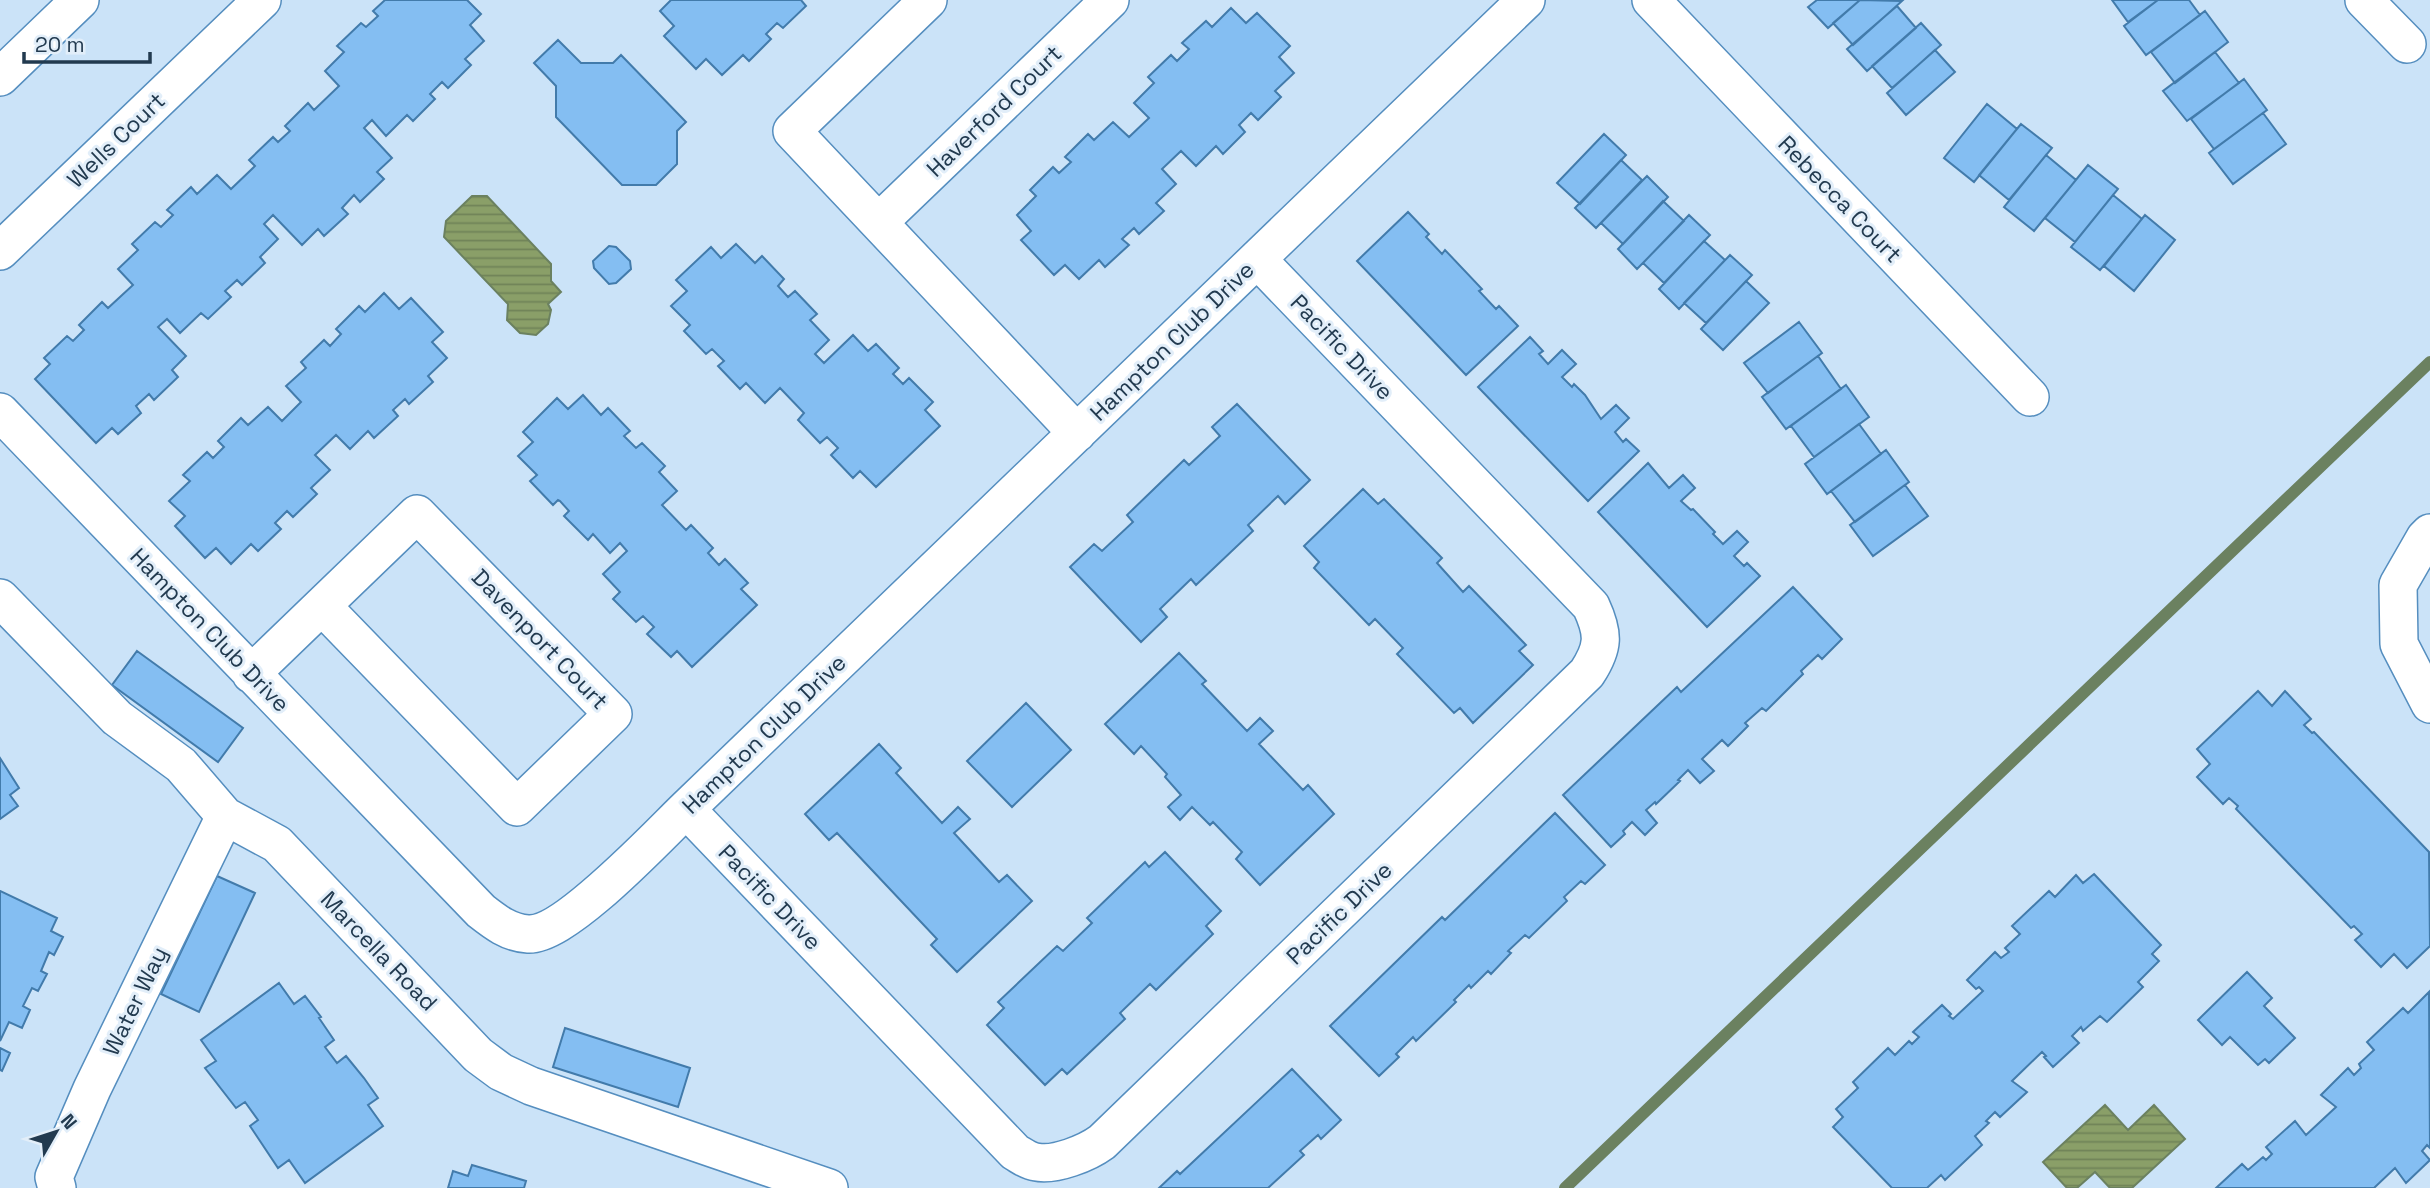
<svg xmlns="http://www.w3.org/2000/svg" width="2430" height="1188" font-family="'Space Grotesk',sans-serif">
<defs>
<pattern id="water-rules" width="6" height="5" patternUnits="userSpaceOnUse" patternTransform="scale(1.75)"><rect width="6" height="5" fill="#8a9f68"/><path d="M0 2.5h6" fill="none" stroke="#708358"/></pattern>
</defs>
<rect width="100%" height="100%" fill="#cbe3f8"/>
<path fill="url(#water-rules)" stroke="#6b8160" stroke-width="2" d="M472,196H487L551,264V281L561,292L548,304L551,310L548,324L536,335L520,333L507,320L508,304L444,237L446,221Z
M2105,1105L2128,1130L2154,1105L2185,1139L2132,1188H2110L2095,1172L2077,1188H2067L2043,1162Z"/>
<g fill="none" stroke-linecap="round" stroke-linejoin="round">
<path stroke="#6b8160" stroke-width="12" d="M1565,1188L2430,362"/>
</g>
<path fill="#84bef2" stroke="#427bab" stroke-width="2" d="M385,0H467L481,14L470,25L484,41L465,59L471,65L448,88L442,82L430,94L435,99L413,121L407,115L386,136L372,120L364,128L392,158L377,172L384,179L360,202L354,195L342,208L348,214L324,236L318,229L302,245L273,215L264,224L278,239L260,257L265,263L242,285L237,280L225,291L231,297L208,319L201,313L180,333L167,319L158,327L186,356L172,370L178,377L154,400L149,394L136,406L141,413L118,434L112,428L96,443L35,379L50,364L44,358L67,336L73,341L84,330L79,325L102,302L108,308L133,285L118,269L138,250L132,244L155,222L161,227L173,215L167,210L191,187L197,194L217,175L231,189L255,166L249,160L273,137L278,142L290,131L285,126L308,103L314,110L339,86L325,71L344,52L337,46L361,23L366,27L378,16L373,11Z
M671,0H801L806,6L783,28L777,23L766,34L771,39L749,61L743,55L722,75L706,59L696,69L664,36L674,26L660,11Z
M1817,0H1860L1828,28L1808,7Z
M1860,0L1902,1L1853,45L1833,23Z
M2112,0H2158L2128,22Z
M2158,0H2189L2200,15L2146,55L2124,26Z
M1897,6L1916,28L1867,71L1847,49Z
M1231,8L1246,23L1257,13L1290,46L1279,57L1294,73L1275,91L1281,97L1258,120L1251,113L1239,125L1245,132L1223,154L1216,146L1196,166L1181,151L1162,169L1176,184L1156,203L1164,211L1139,234L1134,228L1122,239L1129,245L1105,267L1099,260L1079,279L1065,265L1054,275L1021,240L1031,231L1017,215L1036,196L1030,190L1053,167L1059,173L1071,162L1065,157L1088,134L1094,140L1113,122L1129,137L1149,118L1134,103L1154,83L1148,77L1171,55L1177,61L1189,49L1182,43L1206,21L1212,27Z
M2205,11L2228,42L2175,83L2151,52Z
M1921,23L1941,45L1892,88L1872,66Z
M558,40L581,63H613L621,55L686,122L677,131V164L656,185H622L556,117V86L534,63Z
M1935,50L1955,72L1906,115L1887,93Z
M2215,52L2239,83L2187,121L2163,91Z
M2244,79L2267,110L2214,149L2191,119Z
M1987,104L2017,129L1974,182L1944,158Z
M2263,113L2286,144L2233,184L2209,153Z
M2021,124L2052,148L2009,200L1979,175Z
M1604,134L1626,155L1580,204L1557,183Z
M2046,155L2076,180L2034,231L2004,207Z
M1621,160L1642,180L1596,228L1575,208Z
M2088,165L2118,189L2075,242L2045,218Z
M1647,176L1668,197L1623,244L1601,223Z
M2113,195L2142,219L2100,270L2071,247Z
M1663,201L1684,221L1637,269L1618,249Z
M1408,212L1429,234L1426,237L1442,254L1445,250L1482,289L1479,291L1496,309L1499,306L1518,326L1466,375L1357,261Z
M1689,215L1710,235L1664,283L1643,263Z
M2145,215L2175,240L2134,291L2104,266Z
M1704,241L1725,260L1679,309L1659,289Z
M736,244L755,263L762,256L784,279L778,286L788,297L795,291L817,314L810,320L829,340L815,354L824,363L853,335L868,351L876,344L899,368L893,374L903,384L909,378L933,402L925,410L940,426L876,487L860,471L853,478L831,455L838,448L827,437L820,443L798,420L804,413L780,388L765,403L746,383L740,389L718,366L724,361L712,349L706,354L684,331L690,325L671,306L687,291L676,280L711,247L721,258Z
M609,246L616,247L630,261L631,269L616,283L609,284L594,268L593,261Z
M1730,255L1752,275L1706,323L1684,303Z
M1746,281L1769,303L1723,350L1701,329Z
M384,293L399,309L411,298L443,332L432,342L447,358L428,376L433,382L409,404L405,399L393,410L398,416L374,438L368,431L350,449L336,435L315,455L330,470L311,488L317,494L293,517L287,511L275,523L281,529L258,551L251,544L231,564L216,548L205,558L175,526L185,516L169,501L190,481L183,475L207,452L213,458L224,447L218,441L241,418L248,425L268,407L282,421L301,402L286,386L306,368L301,362L324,340L330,346L341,334L336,329L359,306L365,312Z
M1799,322L1822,353L1768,393L1744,363Z
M1530,337L1543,351L1539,354L1548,364L1562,350L1576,364L1562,377L1572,387L1574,384L1585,395L1601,419L1616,405L1629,418L1615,432L1623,442L1626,439L1639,451L1588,501L1478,387Z
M1818,356L1841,389L1786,429L1762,397Z
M1846,385L1869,417L1814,457L1791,426Z
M583,395L601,415L608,408L630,431L624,436L636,448L642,443L665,466L659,472L677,491L662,505L686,530L691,525L713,548L708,553L719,565L725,559L748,583L741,589L757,605L692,667L677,651L671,657L647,634L654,627L643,616L636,622L613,599L620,592L603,574L627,551L620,543L610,553L593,534L588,540L564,516L569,511L560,501L558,500L553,505L530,481L537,475L518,456L533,442L523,432L557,398L568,409Z
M1237,404L1310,480L1285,504L1278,496L1248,525L1253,531L1196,585L1191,579L1160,609L1167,617L1141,642L1070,567L1094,544L1102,551L1133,522L1127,515L1184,460L1189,465L1220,436L1212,427Z
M1859,424L1881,454L1827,494L1805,464Z
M1886,450L1909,482L1855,522L1831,491Z
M1648,463L1669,488L1683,475L1695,488L1681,501L1691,510L1693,509L1715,532L1713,534L1723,544L1737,531L1748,542L1734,556L1744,566L1747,563L1760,576L1707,627L1598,512Z
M1905,485L1928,516L1873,556L1850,525Z
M1363,489L1378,504L1384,499L1442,558L1437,563L1463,592L1469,586L1526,645L1519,651L1533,665L1473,723L1460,708L1454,713L1397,654L1403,648L1375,619L1369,625L1314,568L1319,562L1304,546Z
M1793,587L1842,639L1822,659L1818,655L1801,671L1803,674L1766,711L1762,708L1745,723L1748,726L1728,746L1722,740L1702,759L1714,771L1700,783L1688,770L1678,780L1680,781L1656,804L1655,802L1646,810L1657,823L1645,835L1632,822L1623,831L1625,834L1611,847L1563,795L1677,687L1681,692Z
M137,651L243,728L218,762L112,685Z
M1179,653L1206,681L1202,684L1247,731L1260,718L1273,731L1259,744L1303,790L1308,785L1334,814L1260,885L1236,859L1242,852L1213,822L1210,825L1192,807L1180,820L1168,807L1181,795L1165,777L1167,774L1141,746L1134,754L1105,724Z
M2258,691L2272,706L2285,691L2311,719L2304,725L2312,733L2314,732L2429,852L2430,946L2407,968L2394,954L2381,967L2355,940L2362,934L2354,926L2351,928L2236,809L2238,806L2229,798L2223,804L2197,777L2210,764L2197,749Z
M1026,703L1071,750L1012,807L967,761Z
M879,744L901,768L896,773L942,823L958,807L970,819L954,833L999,882L1007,875L1032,901L957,972L931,945L937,939L837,833L829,840L805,814Z
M0,758L19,788L10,795L18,806L0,819Z
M1555,813L1605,865L1585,884L1581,881L1564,897L1567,901L1529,938L1525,935L1508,951L1511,953L1491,974L1488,971L1471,988L1469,985L1454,1000L1456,1002L1416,1041L1413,1037L1396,1054L1399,1057L1379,1076L1330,1026L1442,917L1445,920Z
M1165,852L1221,911L1206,926L1213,934L1156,990L1150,984L1120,1013L1125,1019L1067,1074L1062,1069L1045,1085L987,1025L1004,1008L998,1002L1057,946L1063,951L1092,923L1087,918L1145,862L1149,867Z
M2094,874L2161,945L2152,954L2159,961L2138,982L2143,987L2107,1022L2100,1016L2083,1031L2081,1027L2072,1036L2079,1043L2053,1067L2044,1057L2046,1056L2042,1052L2012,1081L2027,1092L2000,1117L1995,1112L1986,1121L1989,1123L1975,1136L1982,1145L1945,1180L1941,1175L1927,1188H1892L1833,1127L1843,1117L1836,1109L1858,1088L1853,1082L1888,1048L1895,1055L1909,1041L1912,1044L1919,1037L1913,1032L1942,1005L1951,1014L1949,1016L1953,1019L1983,991L1979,987L1976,989L1967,980L1995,952L2001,958L2009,952L2005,948L2020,934L2012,926L2049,891L2055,897L2076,875L2083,883Z
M217,876L255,893L199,1012L161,994Z
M0,891L57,918L51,931L63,937L54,955L49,952L41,971L47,974L38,991L32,988L23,1006L30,1010L22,1028L9,1022L0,1041Z
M2247,972L2272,998L2264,1006L2295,1038L2269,1063L2265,1059L2258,1065L2230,1037L2222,1045L2198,1020Z
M279,983L294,1004L305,996L321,1017L319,1018L334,1040L325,1047L337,1063L346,1056L364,1078L378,1098L368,1105L383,1126L305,1183L289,1160L278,1168L250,1126L258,1120L245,1102L236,1108L205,1068L216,1061L201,1040Z
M2429,992L2430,1148L2427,1145L2422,1151L2430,1160L2406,1183L2395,1168L2374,1188H2216L2242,1164L2248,1170L2263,1157L2266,1160L2272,1154L2266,1147L2295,1121L2306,1135L2336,1107L2321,1095L2348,1068L2354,1075L2361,1068L2359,1064L2374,1050L2367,1042L2403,1008L2408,1013Z
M565,1028L690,1068L678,1107L553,1067Z
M0,1048L10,1053L2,1071L0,1070Z
M1292,1069L1341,1120L1321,1139L1318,1135L1300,1151L1304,1155L1268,1188H1159L1177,1171L1180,1174Z
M472,1165L526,1181L524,1188H448L453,1171L468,1176Z"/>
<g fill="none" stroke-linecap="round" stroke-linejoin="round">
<defs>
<path id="street" d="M928,0L792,131L1077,433
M1651,0L2030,397
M2364,0L2407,44
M0,77L80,0
M879,222L1110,0
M0,251L262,0
M0,412L481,911C495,922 509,933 528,934C565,936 657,837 686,809L1526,0
M2430,533L2425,538L2398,585L2399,644L2430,704
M0,598L117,718L181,765L225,816L277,844L478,1055L501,1072L531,1086L829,1188
M251,674L417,514L613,714L517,807L322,606
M686,809L1015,1152C1022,1156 1028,1161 1036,1162C1055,1166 1087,1153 1102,1142L1587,673C1604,647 1604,634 1591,606L1257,259
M57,1188L54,1177L92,1089L225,816"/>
</defs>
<use href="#street" stroke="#558ebf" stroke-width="40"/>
<use href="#street" stroke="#fff" stroke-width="37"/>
</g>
<g text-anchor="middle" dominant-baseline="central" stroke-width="6" stroke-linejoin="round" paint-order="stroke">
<g font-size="23" fill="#223a4f" stroke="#e2eef9">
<text transform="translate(994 111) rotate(-44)">Haverford Court</text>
<text transform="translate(116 140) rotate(-44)">Wells Court</text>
<text transform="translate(1840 199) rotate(46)">Rebecca Court</text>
<text transform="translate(1172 341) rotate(-44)">Hampton Club Drive</text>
<text transform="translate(1342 347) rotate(46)">Pacific Drive</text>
<text transform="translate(210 630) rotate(46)">Hampton Club Drive</text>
<text transform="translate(540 639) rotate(46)">Davenport Court</text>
<text transform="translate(764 734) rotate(-44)">Hampton Club Drive</text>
<text transform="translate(770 897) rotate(46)">Pacific Drive</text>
<text transform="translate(1339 913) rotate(-44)">Pacific Drive</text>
<text transform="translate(379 951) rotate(46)">Marcella Road</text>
<text transform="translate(135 1001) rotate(-64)">Water Way</text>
</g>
</g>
<g transform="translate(56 1132) rotate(51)" stroke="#e2eef9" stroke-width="5" paint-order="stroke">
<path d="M0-5L12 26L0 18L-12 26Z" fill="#223a4f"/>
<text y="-10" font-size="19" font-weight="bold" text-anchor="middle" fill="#223a4f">N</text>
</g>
<path d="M24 52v10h126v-10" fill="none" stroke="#223a4f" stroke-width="3.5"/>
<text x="35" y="52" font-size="21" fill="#223a4f" stroke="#e2eef9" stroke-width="5" paint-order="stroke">20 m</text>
</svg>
